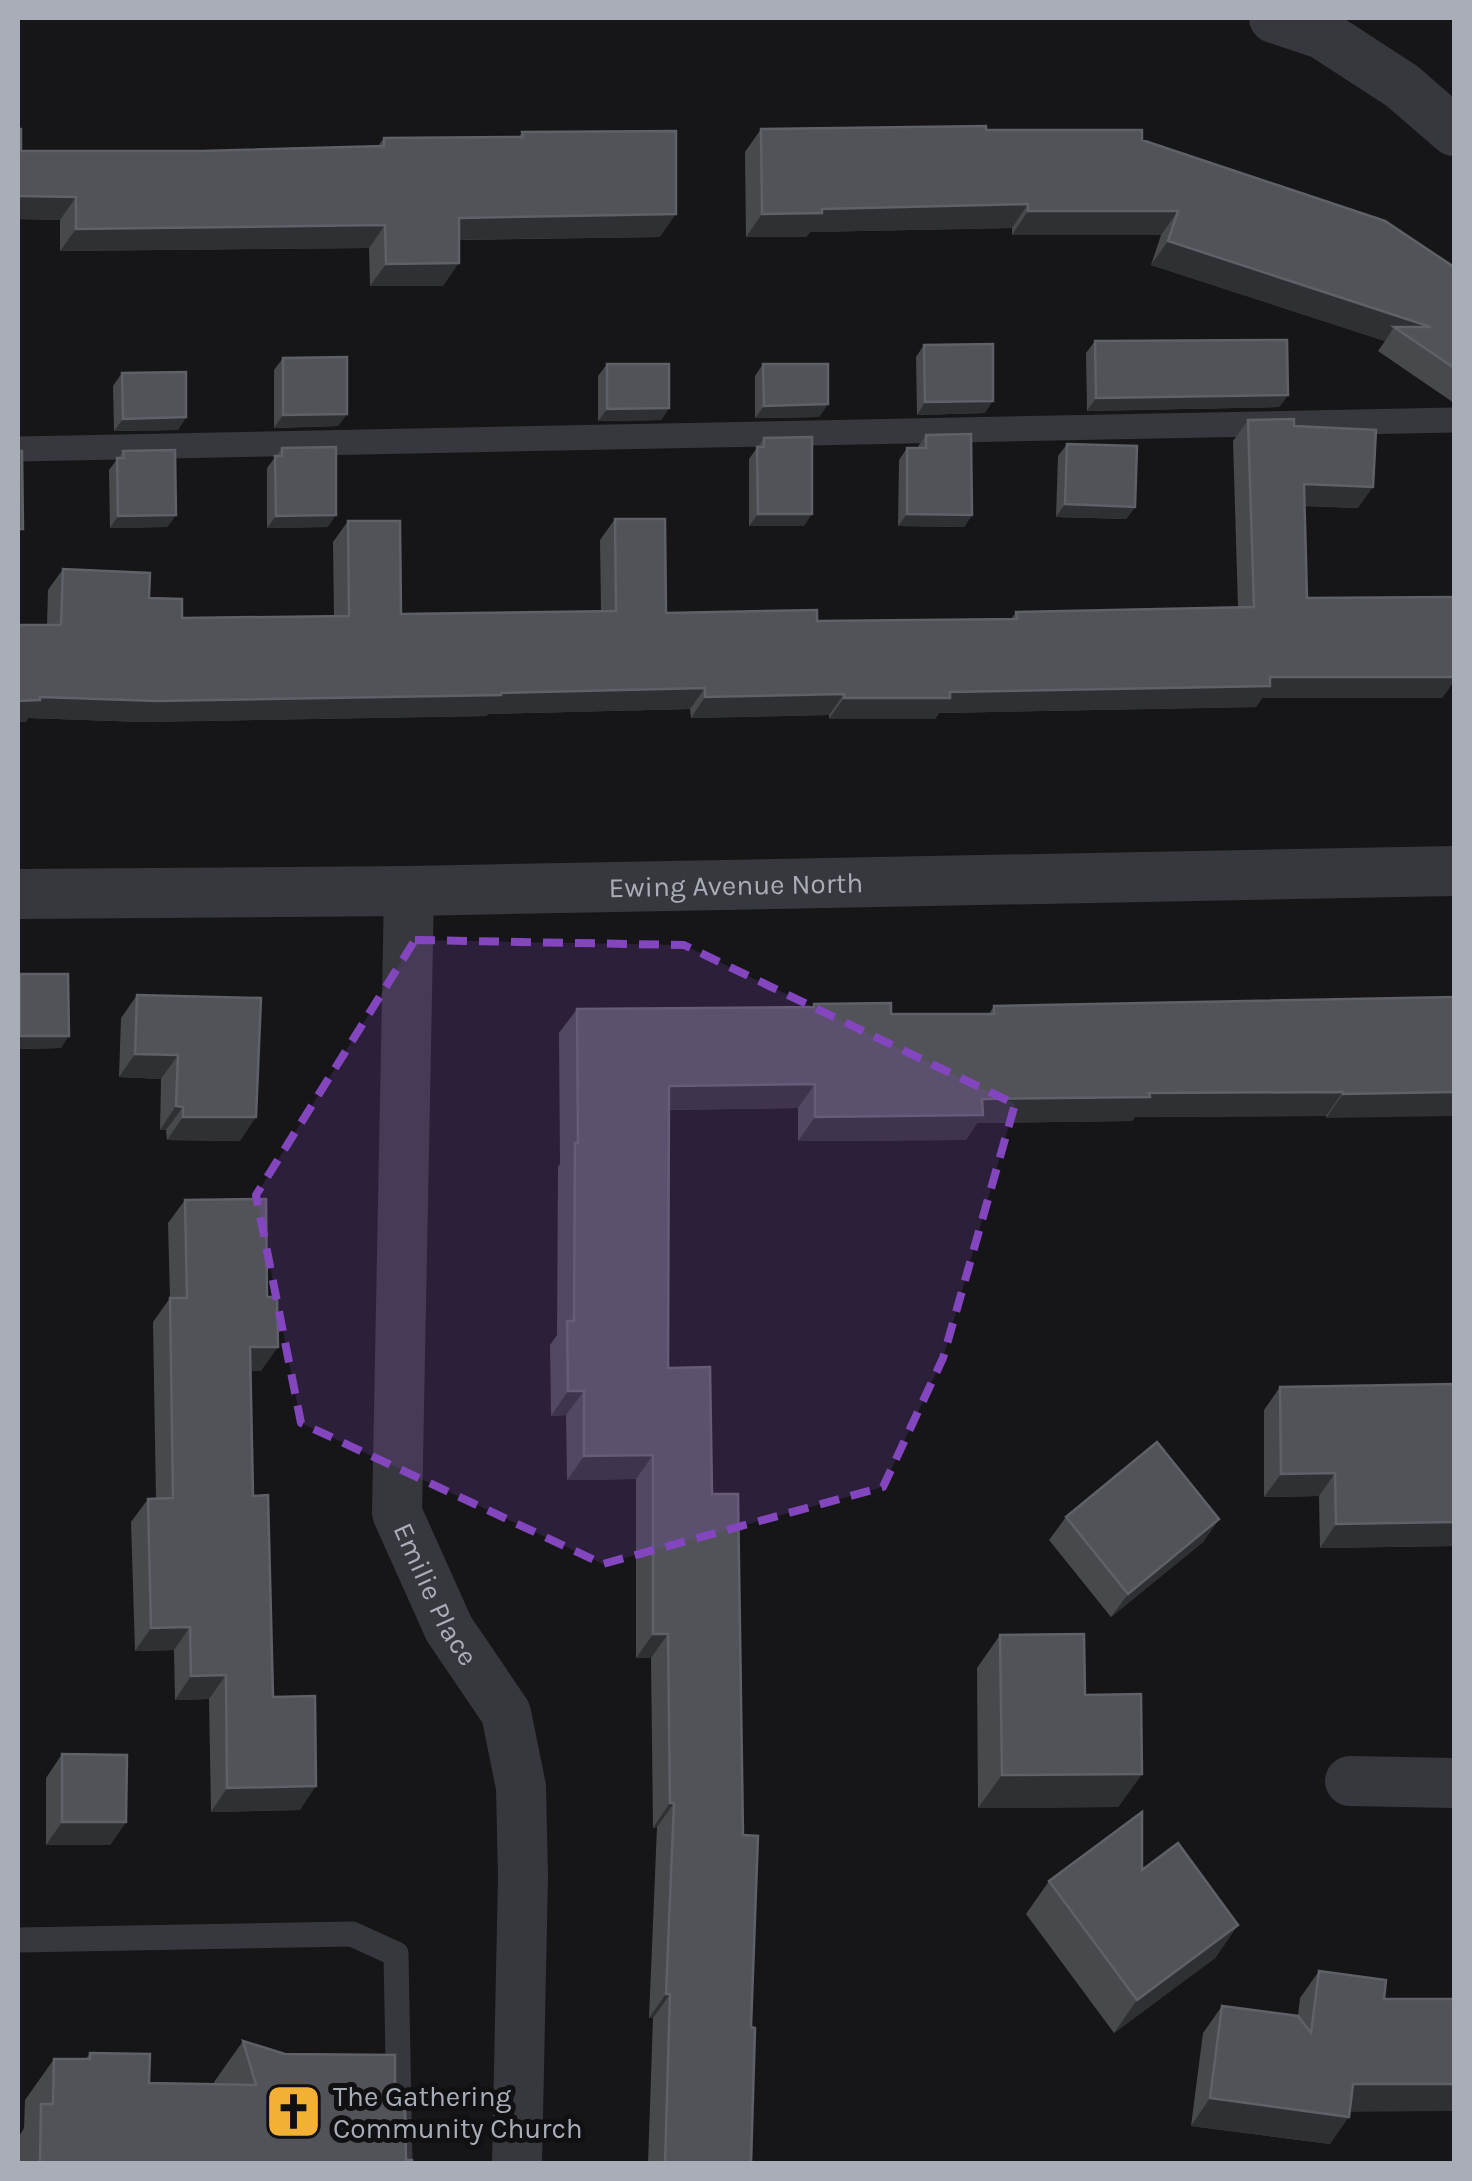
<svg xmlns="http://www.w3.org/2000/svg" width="1472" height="2181" font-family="Karla,sans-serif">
<rect width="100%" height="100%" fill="#161618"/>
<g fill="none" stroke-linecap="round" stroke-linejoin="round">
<path stroke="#37383d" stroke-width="25" d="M18,449L1454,420
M18,1940L352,1934L396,1954L400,2164"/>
<g stroke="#37383d" stroke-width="50">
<path d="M1274,18L1322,34L1402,86L1454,131"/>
<path id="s1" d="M409,891L397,1513L449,1629L506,1713L521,1787L523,1876L517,2164"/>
<path id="s2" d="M18,894L409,891L1454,871"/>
<path d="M1350,1781L1454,1783"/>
</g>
</g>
<path fill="#47494d" d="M18,129L21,151H202L378,146L384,138L519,137L522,132L660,237L459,240L443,286H370L369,248L60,251V220L18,219Z
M761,129L986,130L1142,140L1454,267V403L1378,351L1385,341L1151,265L1161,235H1012V228L810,232L806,237H746L745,152Z
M1095,341L1288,395L1279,407L1087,411L1086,353Z
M924,345L985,413L917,415L916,357Z
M283,358L347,414L338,426L274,428V370Z
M607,364L669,408L661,420L598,421V376Z
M763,364L828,404L819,417L755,418V376Z
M122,373L186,417L178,430L114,431L113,386Z
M1248,420L1294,426L1358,508L1304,506L1307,598L1454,597V681L1442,698H1262L1256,707L939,713L935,719H829V715L691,718L690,709L488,714L486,716L142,722L28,718L26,722L47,625L48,590L63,569L149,598L182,618L334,616L333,542L348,521L401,614L601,611L600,540L615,519L666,613L817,621L1011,619L1016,612L1238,607L1233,441Z
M926,435L972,515L964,527L898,526L899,460L907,448H917Z
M764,438L804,526H749V459Z
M1067,444L1135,507L1126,519L1056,517L1058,456Z
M282,448L328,527L267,528V468Z
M123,451L176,515L167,527L110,528L109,470Z
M20,974L61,1048L18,1049V977Z
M137,995L240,1141L167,1140L166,1130H160L161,1079L119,1077L121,1018Z
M1454,997L1326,1118V1116L1135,1117L1132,1121L977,1123L966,1140L798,1141V1108L669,1110L668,1368L712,1494L743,1835L751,2027V2164H648L653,2018H649L657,1827L653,1828L651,1658H636V1479L567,1480L566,1415L551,1416L550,1345L557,1335L558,1167L560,1164L559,1033L577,1009L812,1007L814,1004L891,1014H989L994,1006Z
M185,1200L261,1371H250L253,1496L273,1697L300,1810L211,1812L209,1699L175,1700L174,1650L135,1651L131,1522L148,1499H156L153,1322L170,1298L168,1223Z
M1454,1384V1546L1320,1548L1319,1496L1264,1497V1410L1280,1387Z
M1066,1517L1219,1519L1203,1542L1111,1617L1049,1540Z
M1000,1635L1085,1695L1142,1774L1118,1807L978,1808L977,1668Z
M62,1754L126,1822L110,1845H46V1778Z
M1142,1870L1238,1925L1215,1958L1114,2033L1026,1914L1049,1881Z
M1319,1971L1384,1999L1350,2112L1330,2144L1191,2126L1203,2033L1222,2006L1298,2016L1300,1998Z
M243,2041L395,2109L406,2160L412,2164H18V2138L24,2128L25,2100L54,2059H86L90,2053L149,2083L215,2084L214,2082Z"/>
<path fill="#2f3033" d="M18,196L76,197L60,220L18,219Z
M1028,204L1012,228L810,232L806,237H746L762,214L822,209Z
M1028,211H1178L1161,235H1012Z
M676,214L660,237L443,240L459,218Z
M385,225L369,248L60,251L76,229Z
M1168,241L1431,327H1394L1385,341L1151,265Z
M459,263L443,286H370L386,264Z
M1288,395L1279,407L1087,411L1096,398Z
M993,401L985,413L917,415L925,402Z
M828,404L819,417L755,418L764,406Z
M669,408L661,420L598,421L607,409Z
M347,414L338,426L274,428L283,415Z
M186,417L178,430L114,431L123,419Z
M1304,484L1373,487L1358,508L1289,505Z
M1065,504L1135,507L1126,519L1056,517Z
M758,514H812L804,526H749Z
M907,514L972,515L964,527L898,526Z
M176,515L167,527L110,528L118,516Z
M336,515L328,527L267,528L276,516Z
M1454,663V681L1442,698H1262L1256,707L939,713L935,719H829L844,698L1270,677Z
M705,688L690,709L488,714L486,716L142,722L28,718L26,722H18V701L40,697L501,693Z
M844,694L829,715L691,718L705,697Z
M20,1036H69L61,1048L18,1049V1041Z
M135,1054L178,1055L161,1079L119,1077Z
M815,1084L798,1108L652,1110L669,1086Z
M1343,1092L1326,1116L1135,1117L1132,1121L977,1123L966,1140L798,1141L815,1117L982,1099L1149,1093Z
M1454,1092V1116L1326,1118L1343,1094Z
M176,1106L183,1107L166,1130H160Z
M183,1117H256L240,1141L167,1140Z
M250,1347H278L261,1371H233Z
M568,1391H584L566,1415L551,1416Z
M653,1455L636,1479L567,1480L584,1456Z
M1335,1473L1319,1496L1264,1497L1281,1474Z
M1219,1519L1203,1542L1111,1617L1128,1594Z
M1454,1522V1546L1320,1548L1336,1524Z
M190,1627L174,1650L135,1651L151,1628Z
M653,1634H668L651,1658H636Z
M226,1675L209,1699L175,1700L191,1676Z
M1142,1774L1118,1807L978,1808L1002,1775Z
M316,1786L300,1810L211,1812L227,1788Z
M670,1803H674L657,1827L653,1828Z
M62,1822H126L110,1845H46Z
M1238,1925L1215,1958L1114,2033L1137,2000Z
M666,1994H670L653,2018H649Z
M1353,2084H1454V2111L1334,2112Z
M1210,2098L1349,2117L1330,2144L1191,2126Z"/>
<path fill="#525359" stroke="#5f6168" stroke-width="2.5" d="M986,126V130H1142V140L1385,221L1454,267V368L1394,327H1431L1168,241L1178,211H1028V204L822,209V213L762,214L761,129Z
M18,129H21V151H202L384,146V138L523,137L522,132L676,131V214L459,218V263L386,264L385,225L76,229V197L18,196Z
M1287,340L1288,395L1096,398L1095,341Z
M993,344V401L925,402L924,345Z
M347,357V414L283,415V358Z
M607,364H669V408L607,409Z
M763,364H828V404L764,406Z
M186,372V417L123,419L122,373Z
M1294,419V426L1376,430L1373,487L1304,484L1307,598L1454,597V677H1270V686L950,692V698H844V694L705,697V688L501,693V695L157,701L40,697V700L18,701V625H61L63,569L150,573L149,598L182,599V618L349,616L348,521H400L401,614L616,611L615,519H665L666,613L817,610V621L1017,619L1016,612L1254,607L1248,420Z
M971,434L972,515L907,514V448H926V435Z
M812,437V514H758L757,447H764V438Z
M1067,444L1137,446L1135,507L1065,504Z
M336,447V515L276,516L275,456H282V448Z
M175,450L176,515L118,516L117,458H124L123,451Z
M18,451H22L23,529H18Z
M20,974H68L69,1036H20Z
M137,995L261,998L256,1117H183V1107L176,1106L178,1055L135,1054Z
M1454,997V1092L1343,1094V1092L1149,1093L1150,1097L982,1099L983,1115L815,1117V1084L669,1086L668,1368L710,1367L712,1494H738L743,1835L758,1836L751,2027L755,2028L751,2164H665L670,1994H666L674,1803H670L668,1634H653V1455L584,1456V1391H568L567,1321H574L575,1143H578L577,1009L814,1007V1004L891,1003V1014H994V1006Z
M266,1199L267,1297H277L278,1347H250L253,1496L268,1495L273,1697L315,1696L316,1786L227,1788L226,1675L191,1676L190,1627L151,1628L148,1499L173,1498L170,1298H187L185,1200Z
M1454,1384V1522L1336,1524L1335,1473L1281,1474L1280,1387Z
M1157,1442L1219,1519L1128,1594L1066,1517Z
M1084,1634L1085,1695L1141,1694L1142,1774L1002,1775L1000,1635Z
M62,1754L127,1755L126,1822H62Z
M1142,1812V1870L1178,1843L1238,1925L1137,2000L1049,1881Z
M1319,1971L1386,1980L1384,1999H1454V2084H1353L1349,2117L1210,2098L1222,2006L1298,2016L1311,2033Z
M243,2041L285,2054L395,2055V2109H405L406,2160H412V2164H40L41,2104H53L54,2059H90V2053L150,2054L149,2083L256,2085Z"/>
<path fill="#8446be" fill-opacity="0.2" stroke="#8446be" stroke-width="8" stroke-dasharray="20 12" stroke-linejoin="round" d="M415,940L684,945L1015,1104L943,1358L883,1487L603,1564L301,1423L256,1195Z"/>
<defs>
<symbol id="church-square" viewBox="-11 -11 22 22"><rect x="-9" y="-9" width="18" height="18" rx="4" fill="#f2b134" stroke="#111113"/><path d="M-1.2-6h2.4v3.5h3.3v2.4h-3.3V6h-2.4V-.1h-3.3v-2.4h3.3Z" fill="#111"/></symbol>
</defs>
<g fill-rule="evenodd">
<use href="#church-square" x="262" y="2080" width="63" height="63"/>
</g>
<g text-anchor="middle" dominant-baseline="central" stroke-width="10" stroke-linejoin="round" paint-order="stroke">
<g font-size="28" fill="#a8adb8" stroke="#111113">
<text stroke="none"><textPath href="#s2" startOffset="718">Ewing Avenue North</textPath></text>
<text stroke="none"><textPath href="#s1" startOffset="712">Emilie Place</textPath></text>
</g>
<g font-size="28" fill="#a8adb8" stroke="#111113" text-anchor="start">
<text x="333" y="2096">The Gathering<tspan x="333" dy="32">Community Church</tspan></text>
</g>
</g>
<rect width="1472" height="2181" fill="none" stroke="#a8adb8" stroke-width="40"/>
</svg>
